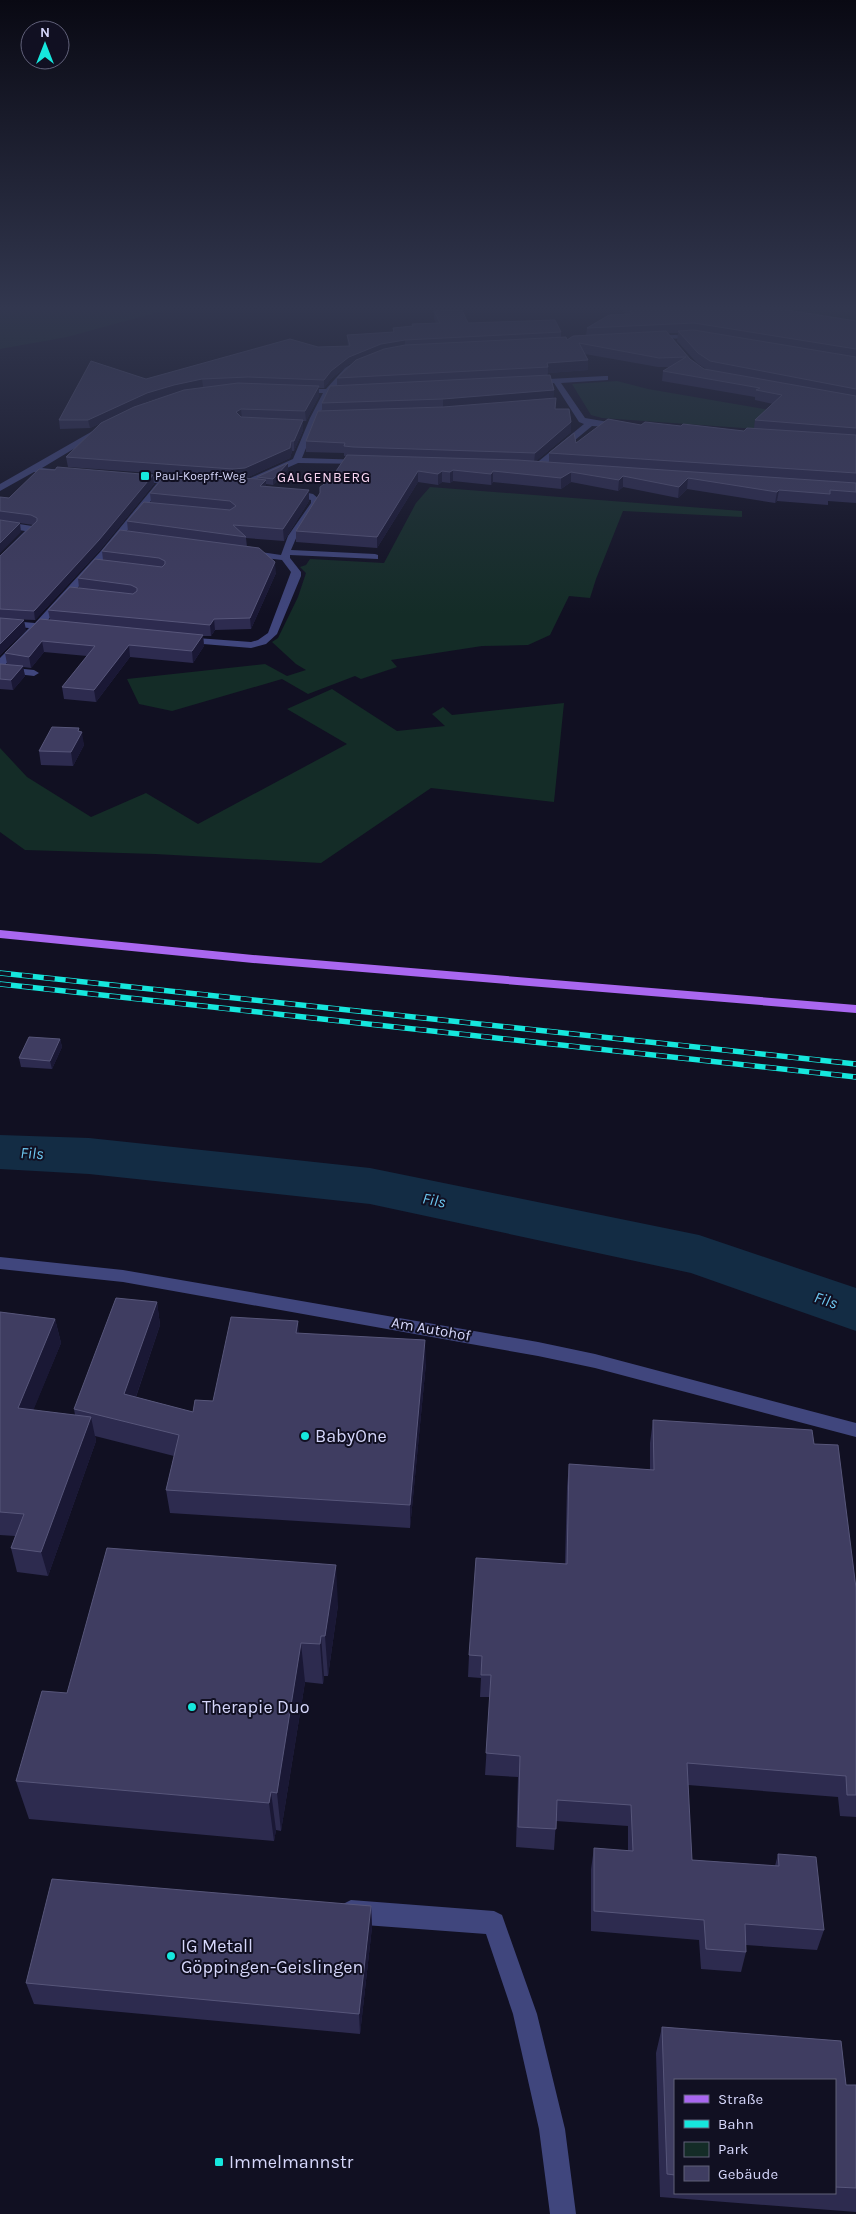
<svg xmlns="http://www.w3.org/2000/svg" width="856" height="2214" font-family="Karla,sans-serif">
<rect width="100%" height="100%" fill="#111022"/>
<path fill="#142c27" d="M16,306H180L67,337L0,349V309Z
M733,306H856V326Z
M617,381L648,389L856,425V436L602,418L591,415L572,384Z
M430,487L742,511V517L623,511L596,579L590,598L569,596L550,635L528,645L482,646L391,660L397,667L361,679L355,676L308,694L282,679L172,711L139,704L127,679L265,664L287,676L306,670L296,664L272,642L278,638L298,597L306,573L300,567L306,565L310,559L384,563L416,503Z
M332,689L397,731L445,726L432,714L443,707L452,715L564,703L554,802L431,788L321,863L155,854L25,850L0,832V748L27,777L91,817L146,793L198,824L347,744L287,709Z"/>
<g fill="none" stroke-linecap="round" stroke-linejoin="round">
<path fill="#132c44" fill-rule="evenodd" d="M0,1135L89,1138L370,1168L699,1235L856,1288V1331L691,1273L370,1204L89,1174L0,1169Z"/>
<path fill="#40467d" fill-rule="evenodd" d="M650,335H697L701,337L697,339L648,338V336Z
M358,360L365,362L351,371L334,389H347L351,391L347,393H330L318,418L302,458L363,460L367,462L366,464L298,463L251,484L233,486V482L246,480L293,459L310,418L323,393H295V389H326L345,368Z
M605,376H608V380L561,383L585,418L620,424L624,426L623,428L592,426L540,469H534V465L584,424L579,422L554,383L533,384L529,382L530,380Z
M98,428L105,430L42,468L61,470V474L34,472L0,491V484Z
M133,475L180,479L184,482L180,485L165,483L108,555L45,623L57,625V629H40L4,666L0,667V658L29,628L0,626V620L35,623L101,551L157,483L130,480V476Z
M289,489L313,494L319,499V503L297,536L291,550L375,554L378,555V559L290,555V558L301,572V576L277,634L266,644L251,648L179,642V638L183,637L251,642L258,640L268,633L291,572L282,560L248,556L243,553L248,550L281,555L288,536L311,503V500L286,494L285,492Z
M0,521L32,526L37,529L3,563L0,564V556L25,531L0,527Z
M4,667L34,670L39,673L34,676L0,672V668Z
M0,1257L123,1270L538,1342L595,1354L856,1423V1437L595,1368L538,1356L123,1282L0,1269Z
M351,1900L494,1911L502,1915L537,2014L565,2129L576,2214H550L539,2129L513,2014L486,1934L351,1924L343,1920L339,1912L343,1904Z"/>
<path fill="#a967f0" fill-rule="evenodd" d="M0,930L253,955L856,1005V1013L253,963L0,938Z"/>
<defs>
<path id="rail" d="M0,973L856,1064
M0,984L856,1077"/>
</defs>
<use href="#rail" stroke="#16e7dd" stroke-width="5.5"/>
<use href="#rail" stroke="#111022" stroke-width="4" stroke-dasharray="11" stroke-linecap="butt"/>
</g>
<path fill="#2d2b4f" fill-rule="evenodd" d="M620,306H762L856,321V503L828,501V505L777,501L775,503L687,489L678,498L623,487L618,491L571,482L561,489L493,482L491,485L453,481L450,483L442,482L438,485L418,482L377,548L296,542V531L346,456H344V453L306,452V441L322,411V403L337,386V378L353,363L349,364L331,379L324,388H319V396L306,421H303V430L294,451H292L290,458L246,478H243L258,479L257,477L288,469L273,485L266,484V487L309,501L284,541L246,538L247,547L276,573L251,629L215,630L211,636H203L204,646L193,663L130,657L96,702L64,699L62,687L87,656L44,652L31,668L23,667L25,676L13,690L0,689V664H7L5,653L50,620L48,610L79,588L78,578L103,560L102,551L128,531L127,521L151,502L150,493L165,474L68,467L66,457L101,423L90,428L60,429L59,420L146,379L318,347L348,346L347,335L393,332V328L412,326V324L436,323L434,319V311L468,323L561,332V337L567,340L586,336L587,328L626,315ZM668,333H678L677,341L697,363L706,369H704L690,359ZM585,354L658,367H669L663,371L662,381L755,397V400L773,404L755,420L754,428L744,431L681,426L641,425L576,443L549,453V462L536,461L571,432V422L555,409L553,398L554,390L547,376L548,373L588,370ZM179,392L139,405L148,401Z
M55,470L153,475L154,484L101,549L35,620L9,619L26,630L0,655V556L33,525L0,520V497L9,498Z
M80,731L84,745L73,766L41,765L39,751Z
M60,1039L62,1047L52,1069L21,1067L19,1058Z
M157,1302L160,1325L136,1397L193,1412L213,1401L299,1333L426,1363L410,1528L170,1513L166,1490L174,1456L95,1436L96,1441L48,1576L17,1572L11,1548L15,1536L0,1535V1312L55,1319L61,1343L33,1410L75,1415L74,1409Z
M653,1420L814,1444L856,1588V1817L840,1816L838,1797L688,1785L692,1860L775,1866L778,1854L824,1930L817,1950L746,1945V1952L741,1972L701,1969L699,1940L591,1931V1869L594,1848L628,1851V1826L556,1821L554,1850L516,1847L518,1777L485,1775L490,1697H480L481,1678L468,1677L469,1655L565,1564L567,1487L569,1464L650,1470V1443Z
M338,1605L328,1676H324L323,1684L305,1682L281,1831L276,1830L274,1841L29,1819L16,1781L67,1693Z
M371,1906L372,1927L360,2034L34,2004L26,1983Z
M662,2027L841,2041L846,2085H856V2212L660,2197L656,2053ZM675,2080H835V2193H675Z"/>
<path fill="#1a1835" d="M405,340V347L381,352L349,364L331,379L324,388V380L331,371L349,357L381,344Z
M588,360V370L548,373V367L547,363Z
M202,379L203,387L175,393L148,401L90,428L88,420L147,393L174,385Z
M319,386V396L306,421L305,411Z
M554,390L553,400L443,409V399Z
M241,409L242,419L236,412Z
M303,420V430L294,451V441Z
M571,422V432L534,463L535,453Z
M291,441L292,451L290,458L246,478L234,479L233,469Z
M288,463V469L273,485V479Z
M453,470V481L450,483V472Z
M418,471V482L377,548V537Z
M442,471V482L438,485V474Z
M493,471V482L491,485V474Z
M571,472V482L561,489V478Z
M153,475L154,484L101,549L35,620L34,611Z
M623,476V487L618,491L619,480Z
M688,478L687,489L678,498L679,487Z
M266,480V492L260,486Z
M309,490V501L284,541L283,529Z
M779,490L777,501L775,503L777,492Z
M20,523L21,532L0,553V543Z
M275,562L276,573L251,629L250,618Z
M214,619L215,630L211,636L210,625Z
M24,620L26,630L0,655V644Z
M203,635L204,646L193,663L192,651Z
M42,641L44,652L31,668L29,657Z
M129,645L130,657L96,702L94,690Z
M23,666L25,676L13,690L11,680Z
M79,728L80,735L82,732L84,745L73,766L71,752Z
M60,1039L62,1047L52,1069L50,1061Z
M157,1302L160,1325L129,1417L124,1394Z
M55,1319L61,1343L24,1433L18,1408Z
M298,1321L300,1345L296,1333Z
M425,1340L426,1363L410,1528V1505Z
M91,1417L96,1441L48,1576L41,1552Z
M336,1565L338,1605L328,1676L325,1636Z
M321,1636L324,1676L323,1684L320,1644Z
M301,1643L305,1682L281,1831L277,1793Z
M271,1792L276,1830L274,1841L269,1803Z
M371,1906L372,1927L360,2034L359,2014Z"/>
<path fill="#3f3d61" stroke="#57567a" d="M627,306H762L856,321V349L694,323L587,328L609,315L632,314Z
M462,310L468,323L555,320L561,332L405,340L381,344L349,357L331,371L324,380L248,377L202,379L174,385L147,393L88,420H59L91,361L146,379L290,339L318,347L350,346L347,335L394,332L393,328L413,326L412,324L440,323L434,311Z
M694,330L856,357V389L710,361L698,353L678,331Z
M666,331L690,359L704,369L856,396V428L755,420L782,395L756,390L760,388L663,371L686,357L659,358L579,343L588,360L547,363L548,367L337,378L356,360L384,349L405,345L566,337L567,340L573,336Z
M550,375L554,390L443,399L322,403L330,386Z
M238,383L319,386L305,411L241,409L236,412L241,417L303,420L294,441H291L290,448L245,468L233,469L66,457L101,423L134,407L184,390Z
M556,398L555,409H569L571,422L535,453L353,447L344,446L345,443L306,441L318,411L443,407Z
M608,419L641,425L645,422L681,426L683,424L744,431L747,428L856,435V473L549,453L574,433L576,443Z
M347,455L517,460L856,483V492L830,490V494L779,490L777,492L688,478L679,487L623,476L619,480L571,472L561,478L493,471L491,474L453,470L450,472L442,471L438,474L418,471L377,537L296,531L320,493V487L330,480Z
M288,463L273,479L257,477Z
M57,467L153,475L99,540L34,611L0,609V556L37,521V518L31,515L0,511V497L9,498L39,469L55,470Z
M166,474L258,479L266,480L260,486L309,490L283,529L233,525L246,537L127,521L144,502L230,510L236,506L230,501L150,493Z
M0,520L20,523L0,543Z
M120,530L259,548L275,562L250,618L214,619L210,625L48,610L70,587L133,594L137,591V588L131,585L78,578L95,559L162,567L165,564V561L159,558L102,551Z
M0,618L24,620L0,644Z
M40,619L203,635L192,651L129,645L94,690L62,687L95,646L42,641L29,657L5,653Z
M0,664L23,666L11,680L0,679Z
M52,727L79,728L78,731L82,732L71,752L39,751Z
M29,1037L60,1039L50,1061L19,1058Z
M116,1298L157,1302L124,1394L193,1412L195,1400L213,1401L231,1317L298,1321L296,1333L425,1340L410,1505L166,1490L179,1435L74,1409Z
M0,1312L55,1319L18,1408L91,1417L41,1552L11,1548L24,1514L0,1512Z
M653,1420L812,1430L814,1444L838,1445L856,1588V1795H847L846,1776L687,1763L692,1860L779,1866L778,1854L816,1857L824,1930L745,1924L746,1952L706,1949L704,1920L594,1911V1848L633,1851L631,1805L557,1800L556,1829L518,1827L520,1756L486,1753L491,1675H481L482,1656L469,1655L476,1558L567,1564L569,1464L654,1470Z
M107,1548L336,1565L325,1636H321L320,1644L301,1643L277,1793L271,1792L269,1803L16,1781L42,1691L67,1693Z
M52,1879L371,1906L359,2014L26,1983Z
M662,2027L841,2041L846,2085H856V2188L835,2187V2080H675V2175L667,2174Z"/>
<linearGradient id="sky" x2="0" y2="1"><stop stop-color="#090913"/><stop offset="0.5" stop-color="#32374f"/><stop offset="1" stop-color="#32374f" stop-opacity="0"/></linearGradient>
<rect width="856" height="615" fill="url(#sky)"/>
<g fill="#16e7dd" stroke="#111022" stroke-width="2">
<rect x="140" y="471" width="10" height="10" rx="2.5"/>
<circle cx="305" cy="1436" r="5"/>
<circle cx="192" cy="1707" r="5"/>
<circle cx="171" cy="1956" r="5"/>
<rect x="214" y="2157" width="10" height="10" rx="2.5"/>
</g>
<g text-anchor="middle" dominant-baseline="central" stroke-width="4" stroke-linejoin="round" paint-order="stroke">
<g font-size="12" fill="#d6d7fb" stroke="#111022" text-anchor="start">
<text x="155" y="476">Paul-Koepff-Weg</text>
</g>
<g font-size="14" letter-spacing="1" fill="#fbd7f3" stroke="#111022">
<text x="324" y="477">GALGENBERG</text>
</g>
<g font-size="15" fill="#d6d7fb" stroke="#111022">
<text transform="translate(431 1329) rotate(10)">Am Autohof</text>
</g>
<g font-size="16" font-style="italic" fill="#6ec8f1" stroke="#111022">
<text transform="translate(32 1153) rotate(3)">Fils</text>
<text transform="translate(434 1200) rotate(12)">Fils</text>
<text transform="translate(826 1300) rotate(19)">Fils</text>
</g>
<g font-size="18" fill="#d6d7fb" stroke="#111022" text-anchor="start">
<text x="315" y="1436">BabyOne</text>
<text x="202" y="1707">Therapie Duo</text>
<text x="181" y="1946">IG Metall<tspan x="181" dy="21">Göppingen-Geislingen</tspan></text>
<text x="229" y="2162">Immelmannstr</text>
</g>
</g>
<rect x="674" y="2079" width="162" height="115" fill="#111022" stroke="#606079"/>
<rect x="684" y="2095" width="25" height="8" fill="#a967f0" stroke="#606079"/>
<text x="718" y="2104" font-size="15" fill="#d6d7fb">Straße</text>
<rect x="684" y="2120" width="25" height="8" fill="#16e7dd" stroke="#606079"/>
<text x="718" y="2129" font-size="15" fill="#d6d7fb">Bahn</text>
<rect x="684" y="2142" width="25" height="15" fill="#142c27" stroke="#606079"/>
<text x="718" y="2154" font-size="15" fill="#d6d7fb">Park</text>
<rect x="684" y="2166" width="25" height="15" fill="#3f3d61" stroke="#606079"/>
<text x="718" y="2179" font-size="15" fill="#d6d7fb">Gebäude</text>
<g transform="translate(45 45)"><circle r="24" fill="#111022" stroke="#606079"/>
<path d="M0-4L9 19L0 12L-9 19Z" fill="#16e7dd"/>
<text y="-8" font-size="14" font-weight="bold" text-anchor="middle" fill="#d6d7fb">N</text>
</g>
</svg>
